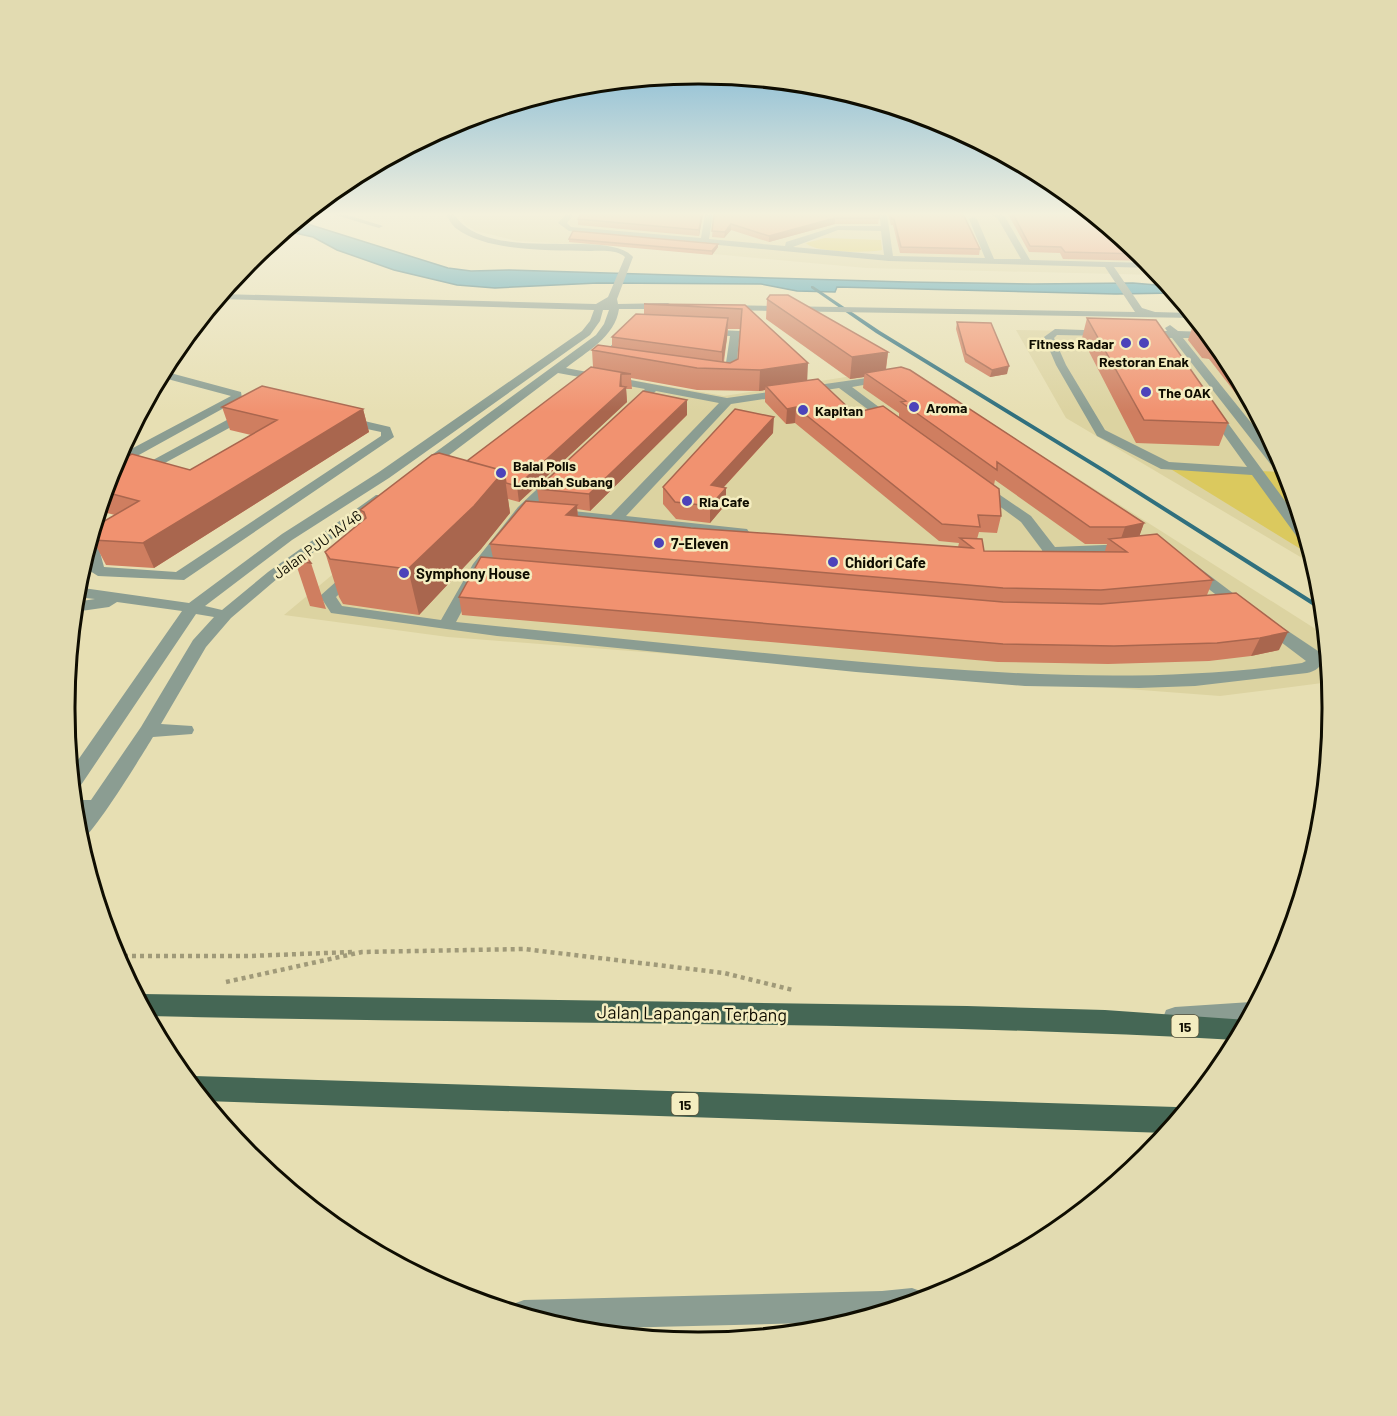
<svg xmlns="http://www.w3.org/2000/svg" width="1397" height="1416" font-family="Barlow,sans-serif">
<rect width="100%" height="100%" fill="#e7dfb3"/>
<path fill="#dcd3a1" d="M462,214H1091L1147,260L1159,275L866,268L648,248L517,241L476,231L466,225L461,217Z
M1016,330L1207,333L1226,356L1284,466L1314,565L1066,418Z
M904,368L1325,635L1330,682L1220,696L448,637L284,615L445,481L586,372L724,396Z"/>
<path fill="#dbc95e" d="M825,238L881,240L882,250C868,253 815,253 806,243Z
M1169,468L1286,472L1312,556Z"/>
<path fill="#3e9ab4" stroke="#30707e" stroke-width="1.5" d="M298,221L448,268L471,271L509,270L907,282L1033,284L1133,283L1168,286L1174,293L1116,294L837,287L835,292L797,291L761,284L598,283L495,288L457,285L394,270L337,250L313,237L286,231Z"/>
<g fill="none" stroke-linecap="round" stroke-linejoin="round">
<path fill="#30707e" fill-rule="evenodd" d="M811,286H813L880,331L1108,471L1323,607V612L1104,473L876,333L811,288Z"/>
<path stroke="#a09a79" stroke-width="4.5" stroke-dasharray="4 4" stroke-linecap="butt" d="M116,956H249L352,952
M226,982L362,952L524,949L724,973L793,990"/>
<path fill="#8b9d92" fill-rule="evenodd" d="M332,214H344L383,226L379,228Z
M446,214H454C486,266 608,227 633,257L617,299L618,304L668,303L673,306L668,309H619C615,337 586,352 566,368L727,398L888,375L894,378L892,380L852,387L899,422L897,425H889L839,388L731,404L626,516L747,529L749,532L747,535L742,536L554,517L547,513L554,509L611,515L719,403L656,391L636,410L632,412L626,408L645,389L558,373L428,471H418L416,468L418,465L596,335L604,324L609,310H603L600,321L590,335L389,478L292,540L205,606L222,610L268,572L376,495H386L388,498L278,578L231,618L206,647L161,724L192,726L194,730L192,734L153,737C142,755 92,837 80,841L76,821L80,814H75L74,800H91L141,727L193,640L214,617L196,614L79,788L73,790L71,770L182,611L117,602L109,607L74,612L75,602L95,599L76,597V587L189,603L282,534L379,472L582,331L590,321L594,310L218,299L222,294L596,304L608,297L625,257C616,249 600,251 589,251C551,250 488,252 457,229C452,226 449,219 446,214Z
M566,214H574L567,223L571,227L701,238L705,214H713L709,239L785,246L786,242L837,226H881L879,214H887L893,256L985,258L969,219L973,217L977,219L994,259H1021L998,219L991,214H1001L1005,217L1030,260L1150,263L1154,268L1114,267L1142,308L1155,312L1191,313L1195,318L725,310L720,307L722,305L1135,312L1105,267L889,261L569,231L558,223ZM838,230L881,231L884,255L793,247Z
M1170,325L1178,331L1206,332L1211,338H1183L1281,460L1289,481L1283,480L1172,338L1142,337L1137,334L1142,331H1167L1165,328Z
M633,326L740,331L735,380L729,383L596,363V359ZM636,332L730,336L724,376L608,359Z
M1055,329L1112,331V335L1108,336L1057,335L1054,338L1066,365L1105,430L1169,462L1247,467L1206,410L1212,406L1216,407L1302,524L1309,546L1303,545L1252,475L1161,469L1097,436L1056,365L1044,337Z
M163,371L241,392L242,398L119,466H112L118,456L231,396L160,377Z
M249,408L253,409V415L141,476H131L129,473Z
M343,416L390,427L394,437L184,580L98,576L90,571L86,554L91,537L97,541L104,567L176,572L381,436V432L339,423V417Z
M555,476L562,480L528,513L485,568L456,622C577,634 697,647 818,658C980,673 1141,686 1302,663L1306,661L1261,627L1259,624L1261,621H1273L1321,653L1323,657C1322,667 1316,671 1307,673L1195,686L1139,688L1025,686L856,672L497,636L331,613L320,596L348,571L353,569L361,574L336,597L342,606L441,620L473,564L518,507L550,477Z
M981,482L1031,516L1055,547L1128,544L1135,548L1128,552L1043,555L1042,550L1021,522L976,489L974,486Z
M1192,564L1197,566L1250,606L1252,609L1250,612H1238L1187,572L1184,569L1187,566Z
M1251,1002L1256,1004L1245,1024L1175,1029L1166,1026L1163,1018L1166,1010L1175,1007Z
M912,1288L923,1292L925,1299L848,1322L572,1329L511,1310L513,1304L524,1300L882,1291Z"/>
<path fill="#456755" fill-rule="evenodd" d="M142,994L967,1006L1105,1010L1247,1020L1236,1040C874,1020 511,1025 148,1016L137,996Z
M194,1076L1176,1107L1184,1110L1166,1133L205,1101L186,1079Z"/>
</g>
<path fill="#cf7e60" fill-rule="evenodd" d="M581,214H703L699,236L578,225V219Z
M714,214L879,218L878,224H835L769,242L731,230L724,238L712,237Z
M888,214H963L980,249L979,255L900,253L893,225H891Z
M1008,214H1091L1148,261L1063,259L1060,253L1029,252Z
M569,239L718,247L712,255L569,242Z
M767,299L888,352L886,370L1144,523L1139,536L1213,580L1207,595L1279,650L1251,656L1209,661L1108,664L998,662L462,615L459,597L493,558L490,544L539,502L537,489L687,415L590,511L577,509L578,516L691,528L958,547L959,543L939,541L795,423L786,424L765,402V390L759,391L697,390L631,378L632,389H626L627,402L519,502L508,499L510,513L481,549L419,615L343,604L339,597L325,552L363,520L360,510L467,461L593,367L592,350L612,347V337L644,314V304L745,305L807,381L854,413L899,418V413L863,388L864,377L850,379L766,319ZM728,329H740L738,359L730,363L724,362L727,338ZM995,480L1085,544H1107L1105,551H984L977,539L979,532L997,533L1001,516L994,485Z
M1087,318L1228,423L1219,446L1136,443L1082,338Z
M1195,319L1226,356L1269,436L1209,359L1202,358L1188,340Z
M957,322L1007,374L990,377L965,362L956,329Z
M222,407L363,409L369,432L154,568L106,565L93,540L115,515L99,511L113,465L190,470L251,435L230,430Z
M773,433L724,487L726,504L710,523L676,519L663,504V487Z
M295,561L311,563L326,609L310,606Z"/>
<path fill="#a9664e" d="M702,214H703L699,236V230Z
M835,218V224L769,242V236Z
M731,224V230L724,238L725,232Z
M718,244V247L712,255V251Z
M728,318L727,338L722,369V352Z
M888,352L885,374L865,373L864,377L850,379L852,357Z
M808,363L807,385L766,386L765,390L759,391L760,370Z
M1009,366L1007,374L990,377L992,370Z
M621,374L622,389L626,387L627,402L519,502L517,486L620,386Z
M687,400V415L590,511L589,494Z
M796,407L795,423L786,424L787,409Z
M363,409L369,432L154,568L143,543Z
M774,417L773,433L711,501V485Z
M504,471L510,513L481,549L419,615L408,569Z
M726,488V504L710,523V506Z
M577,505L578,522L566,515Z
M1144,523L1138,540L1119,544L1125,527Z
M1288,632L1279,650L1251,656L1260,638Z"/>
<path fill="#f19270" stroke="#a9664e" stroke-width="1.5" d="M581,214H702L699,230L578,219Z
M714,214H879V218H835L769,236L731,224L725,232L712,231Z
M890,214H963L980,249L901,247L894,219H892Z
M1013,214H1091L1140,254L1065,252L1061,247L1030,246Z
M573,231L718,244L712,251L569,239Z
M770,295H788L888,352L852,357L767,299Z
M644,304L745,305L808,363L760,370L697,368L592,350L598,345L730,363L738,359L742,309Z
M636,314L728,318L722,352L612,337Z
M1087,318L1156,320L1228,423L1144,420Z
M957,322L991,323L1009,366L992,370L966,354Z
M591,367L631,374H621L620,386L626,387L517,486L506,483L504,471L467,461Z
M901,367L910,370L1144,523L1125,527H1090L997,462V470L901,402L906,401L865,373Z
M818,379L854,413L883,406L999,489L1001,516L978,515L980,527L942,524L796,407L787,409L766,386Z
M262,386L363,409L143,543L93,540L92,534L94,527L139,501L105,492L114,463L132,454L190,470L277,420L222,407Z
M643,391L687,400L589,494L537,489Z
M735,409L774,417L711,485L726,488L710,506L675,502L663,487Z
M439,453L504,471L474,506L408,569L330,559L325,552L366,518L364,512L360,510L432,455Z
M526,501L577,505L566,515L691,528L973,548L960,538L982,539L984,551L1127,552L1109,539L1157,534L1213,580L1101,590L1003,588L490,544Z
M304,554L311,563L295,561Z
M481,557L1003,602L1101,604L1236,593L1288,632L1260,638L1217,643L1114,646L1003,644L459,597Z"/>
<linearGradient id="sky" x2="0" y2="1"><stop stop-color="#64aad3"/><stop offset="0.52" stop-color="#f4f1dd"/><stop offset="1" stop-color="#f4f1dd" stop-opacity="0"/></linearGradient>
<rect width="1397" height="412" fill="url(#sky)"/>
<g fill="#4c43ba" stroke="#f4edc0" stroke-width="2">
<circle cx="1126" cy="343" r="6"/>
<circle cx="1144" cy="343" r="6"/>
<circle cx="1146" cy="392" r="6"/>
<circle cx="914" cy="407" r="6"/>
<circle cx="803" cy="410" r="6"/>
<circle cx="501" cy="473" r="6"/>
<circle cx="687" cy="501" r="6"/>
<circle cx="659" cy="543" r="6"/>
<circle cx="833" cy="562" r="6"/>
<circle cx="404" cy="573" r="6"/>
</g>
<g text-anchor="middle" dominant-baseline="central" stroke-width="5" stroke-linejoin="round" paint-order="stroke">
<g font-size="14" font-weight="bold" fill="#0f0d01" stroke="#f4edc0" text-anchor="start">
<text x="1114" y="343" text-anchor="end">Fitness Radar</text>
<text x="1144" y="361" text-anchor="middle">Restoran Enak</text>
<text x="1158" y="392">The OAK</text>
<text x="926" y="407">Aroma</text>
<text x="815" y="410">Kapitan</text>
<text x="513" y="465">Balai Polis<tspan x="513" dy="16">Lembah Subang</tspan></text>
<text x="699" y="501">Ria Cafe</text>
</g>
<g fill="#f4edc0" stroke="#54503a" stroke-width="1.5">
<rect x="1171.5" y="1015" width="27" height="22" rx="4.5"/>
<rect x="671.5" y="1093" width="27" height="22" rx="4.5"/>
</g>
<g font-size="14" font-weight="bold" fill="#0f0d01">
<text x="1185" y="1026">15</text>
<text x="685" y="1104">15</text>
</g>
<g font-size="15" font-weight="bold" fill="#0f0d01" stroke="#f4edc0" text-anchor="start">
<text x="671" y="543">7-Eleven</text>
<text x="845" y="562">Chidori Cafe</text>
<text x="416" y="573">Symphony House</text>
</g>
<g font-size="15" fill="#0f0d01" stroke="#f4edc0">
<text transform="translate(317 544) rotate(-36)">Jalan PJU 1A/46</text>
</g>
<g font-size="18" fill="#0f0d01" stroke="#f4edc0">
<text transform="translate(692 1013) rotate(1)">Jalan Lapangan Terbang</text>
</g>
</g>
<path d="M0 0H1397V1416H0ZM698 84H699A623 623 0 0 1 1322 707V709A623 623 0 0 1 699 1332H698A623 623 0 0 1 75 709V707A623 623 0 0 1 698 84Z" fill="#e2dbb1" fill-rule="evenodd"/>
<path fill="none" stroke="#0f0d01" stroke-width="3" d="M698 84H699A623 623 0 0 1 1322 707V709A623 623 0 0 1 699 1332H698A623 623 0 0 1 75 709V707A623 623 0 0 1 698 84Z"/>
</svg>
